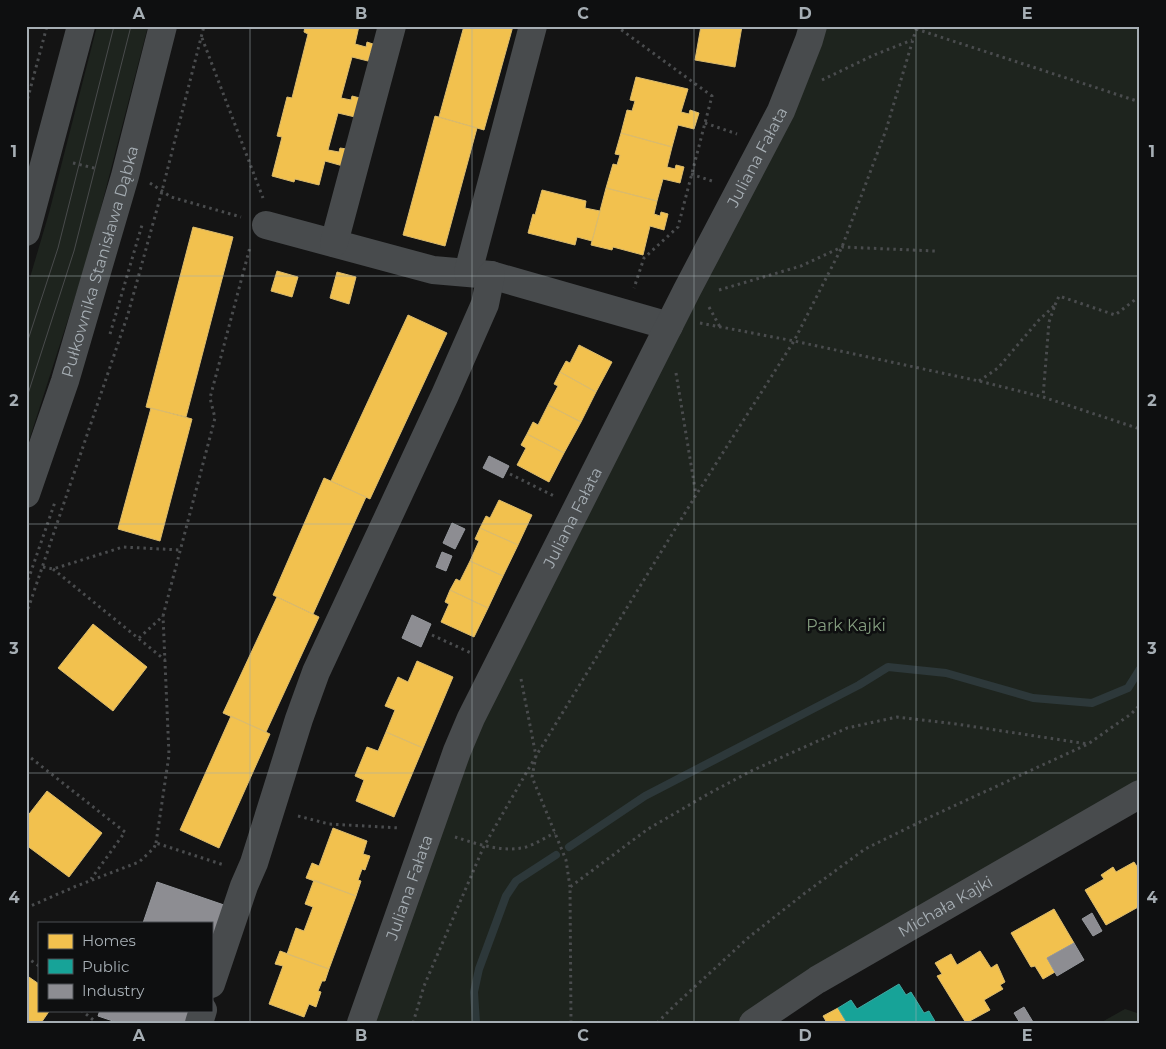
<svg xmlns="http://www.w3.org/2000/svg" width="1166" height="1049" font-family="Montserrat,sans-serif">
<rect width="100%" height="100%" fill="#141414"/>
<path fill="#1e241e" d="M97,26H148L89,254L26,450V291L49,213Z
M813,26H1140V794L753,1023H361L457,751Z
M1125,1009L1140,1014V1023H1100Z"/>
<path fill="#f2c14e" stroke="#dbbb6d" d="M305,26H359L355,44L366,47L367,42L373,44L368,61L352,57L341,98L351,100L352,96L360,98L355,117L338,113L328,150L339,152L340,148L347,149L343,166L325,161L319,185L295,179L294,182L272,176L282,137L277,136L287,97L292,98L308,34L304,32Z
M464,26H513L484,130L439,117Z
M701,26H742L735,67L695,60Z
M636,77L688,89L681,112L689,114L690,110L699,113L694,129L678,125L672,147L621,133L627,110L632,111L635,101L630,100Z
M435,116L477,128L445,246L403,235Z
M621,133L672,147L667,167L675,169L676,165L684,167L680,183L663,179L657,201L606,188L613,164L617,165L620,155L615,154Z
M606,188L657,201L654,214L660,216L661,212L668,214L664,230L650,226L643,255L613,247L612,250L591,245Z
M542,190L586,201L585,208L600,211L592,241L577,237L575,245L528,233L533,214L535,215Z
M193,227L233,237L186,417L146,407Z
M277,271L298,277L292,297L271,291Z
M337,272L356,277L349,304L330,298Z
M408,315L447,333L370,499L331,481Z
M579,345L612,362L596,392L560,372L566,361L570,363Z
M560,372L596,392L581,422L548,405L558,386L554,384Z
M548,405L581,422L564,453L527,434L533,422L538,425Z
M151,408L192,419L160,541L118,529Z
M527,434L564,453L549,482L517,465L526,448L521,445Z
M324,478L366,497L313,614L273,595Z
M499,500L532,515L518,545L480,528L486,516L490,518Z
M480,528L518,545L503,576L470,561L479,541L475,539Z
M470,561L503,576L488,608L450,590L456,579L460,581Z
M450,590L488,608L474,637L441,622L449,604L445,602Z
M277,597L319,617L266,732L223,713Z
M93,624L147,667L113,711L58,668Z
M417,661L453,677L423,748L386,732L395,710L385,706L398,677L408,682Z
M231,716L270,734L219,848L180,830Z
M386,732L423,748L394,817L356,801L364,780L355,776L367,747L378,751Z
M47,791L102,833L69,877L26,845V818Z
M333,828L367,841L363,854L370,856L365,870L362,869L358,880L361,881L356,896L306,878L312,863L319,866Z
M1134,862L1140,871V906L1106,925L1085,890L1104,879L1101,875L1113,867L1116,872Z
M314,880L356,896L329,969L287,954L296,928L304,931L313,907L305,904Z
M1054,909L1074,943L1047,958L1055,972L1043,979L1035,966L1031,967L1011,933Z
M280,951L329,969L325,981H322L318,991L321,992L316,1007L309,1004L304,1017L269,1004L283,966L275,964Z
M980,951L991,968L997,964L1005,982L1000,985L1003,989L984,1000L990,1010L966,1023L937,976L942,974L935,963L951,954L957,965Z
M26,975L39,984V1010H50L41,1023H26Z
M838,1008L847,1023H827L823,1016Z"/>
<path fill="#17a398" stroke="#42a6a0" d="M899,984L906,995L911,992L924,1013L929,1011L936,1023H847L838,1008L851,1000L857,1009Z"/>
<path fill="#8d8d92" stroke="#94979c" d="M489,456L509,466L503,478L483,468Z
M452,523L465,529L455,549L443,543Z
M442,552L452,556L446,571L436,567Z
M412,615L431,624L421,647L402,638Z
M157,882L227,906L211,952V923H143Z
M1092,913L1102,931L1093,936L1082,919Z
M1074,943L1084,960L1057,976L1047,958Z
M1024,1007L1033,1022L1032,1023H1020L1014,1013Z
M100,1010H191L187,1023H119L98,1016Z"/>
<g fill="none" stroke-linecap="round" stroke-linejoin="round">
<path stroke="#2d383a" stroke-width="8" d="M569,847L645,796L859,685L888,667L946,673L1033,698L1092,703L1128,688L1140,669
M476,1023L474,992L479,969L506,896L516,881L556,855"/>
<path stroke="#4a4c4e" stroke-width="3" stroke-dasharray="2.5 4" stroke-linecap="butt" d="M616,26L712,96L678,227L644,258L634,288
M916,29L1140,102
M202,38L263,198
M822,80L874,55L912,40
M26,105L47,26
M705,123L737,134
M73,163L98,169
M691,174L715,182
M150,183L171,197L241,217
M719,290L801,266L842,247L935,251
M1055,305L1059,296L1115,315L1140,296
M709,307L720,327
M700,323L794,341L979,381L1043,397L1140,429
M110,334L142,225
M676,373L696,495
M979,381L998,368L1038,321L1055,305L1049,322L1043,397
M510,474L554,496
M43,567L53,569L123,547L180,550
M53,569L165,660
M26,586L55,502
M26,615L128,314L162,191L204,26
M432,635L473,654
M139,638L163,616L215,418L210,398L250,247
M521,679L536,756L532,777L566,860L570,887
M26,754L125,832L91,879
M298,816L329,824L400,828
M455,837C477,844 503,853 526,847C536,844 546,837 555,833
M156,843L169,755L163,616
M26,908L74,887L139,862L154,848L156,843L224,865
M26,957L39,966
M81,1010L97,1023
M413,1023L424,986L484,846L536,756L696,495L794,341L842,247L886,130L917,26
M571,1023L570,887L648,829L708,794L751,771L847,728L897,717L956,724L1088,744
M657,1023L676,1004L749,937L805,893L865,849L930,817L1088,744L1131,714L1140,705"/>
<g stroke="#484b4d" stroke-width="28">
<path d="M266,225L433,270L491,275L669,326"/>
<path d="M26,232L81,26"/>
<path d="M334,243L392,26"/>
<path d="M468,272L533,26"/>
<path id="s1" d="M26,494L65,381L125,176L163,26"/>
<path d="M211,984L244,886L254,863L299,719L316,672L445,395L485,304L491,275"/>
<path d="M199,1023L203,1010"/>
<path id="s2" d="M361,1023L457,751L471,718L687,290L781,111L809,40L813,26"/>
<path id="s3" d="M753,1023L817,980L1140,794"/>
</g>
<path stroke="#494b4c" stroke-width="1" d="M26,346L58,248L114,26
M26,400L74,251L131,26"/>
</g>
<path fill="none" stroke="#a6aeb4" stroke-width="1" stroke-opacity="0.55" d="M250,26V1023M472,26V1023M694,26V1023M916,26V1023M26,276H1140M26,524H1140M26,773H1140"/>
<g text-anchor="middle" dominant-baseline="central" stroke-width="5" stroke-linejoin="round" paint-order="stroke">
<g font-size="16" fill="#a6aeb4" stroke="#0e0f10">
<text stroke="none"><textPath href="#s2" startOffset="954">Juliana Fałata</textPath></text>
<text stroke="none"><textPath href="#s1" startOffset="244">Pułkownika Stanisława Dąbka</textPath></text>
<text stroke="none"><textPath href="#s2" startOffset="549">Juliana Fałata</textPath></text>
<text stroke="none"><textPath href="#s2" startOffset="144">Juliana Fałata</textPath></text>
<text stroke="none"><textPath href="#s3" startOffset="225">Michała Kajki</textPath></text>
</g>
<g font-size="16" fill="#849d7f" stroke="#0e0f10">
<text x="846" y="625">Park Kajki</text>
</g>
</g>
<rect width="1166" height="1049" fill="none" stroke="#0e0f10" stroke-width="55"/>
<rect x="38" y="922" width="175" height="90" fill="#0e0f10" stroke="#4b4f52"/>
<rect x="48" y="934" width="25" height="15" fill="#f2c14e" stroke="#4b4f52"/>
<text x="82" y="946" font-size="15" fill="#a6aeb4">Homes</text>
<rect x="48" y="959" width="25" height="15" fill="#17a398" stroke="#4b4f52"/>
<text x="82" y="972" font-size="15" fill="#a6aeb4">Public</text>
<rect x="48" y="984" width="25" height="15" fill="#8d8d92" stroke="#4b4f52"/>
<text x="82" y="996" font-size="15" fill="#a6aeb4">Industry</text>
<rect x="28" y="28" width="1110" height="994" fill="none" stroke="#a6aeb4" stroke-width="2"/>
<g font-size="16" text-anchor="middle" font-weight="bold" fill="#a6aeb4">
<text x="139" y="19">A</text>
<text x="361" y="19">B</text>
<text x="583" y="19">C</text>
<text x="805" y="19">D</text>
<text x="1027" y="19">E</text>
<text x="14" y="157">1</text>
<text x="1152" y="157">1</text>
<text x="14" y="406">2</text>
<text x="1152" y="406">2</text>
<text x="14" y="654">3</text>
<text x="1152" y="654">3</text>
<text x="14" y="903">4</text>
<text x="1152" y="903">4</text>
<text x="139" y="1041">A</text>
<text x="361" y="1041">B</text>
<text x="583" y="1041">C</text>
<text x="805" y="1041">D</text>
<text x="1027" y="1041">E</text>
</g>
</svg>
